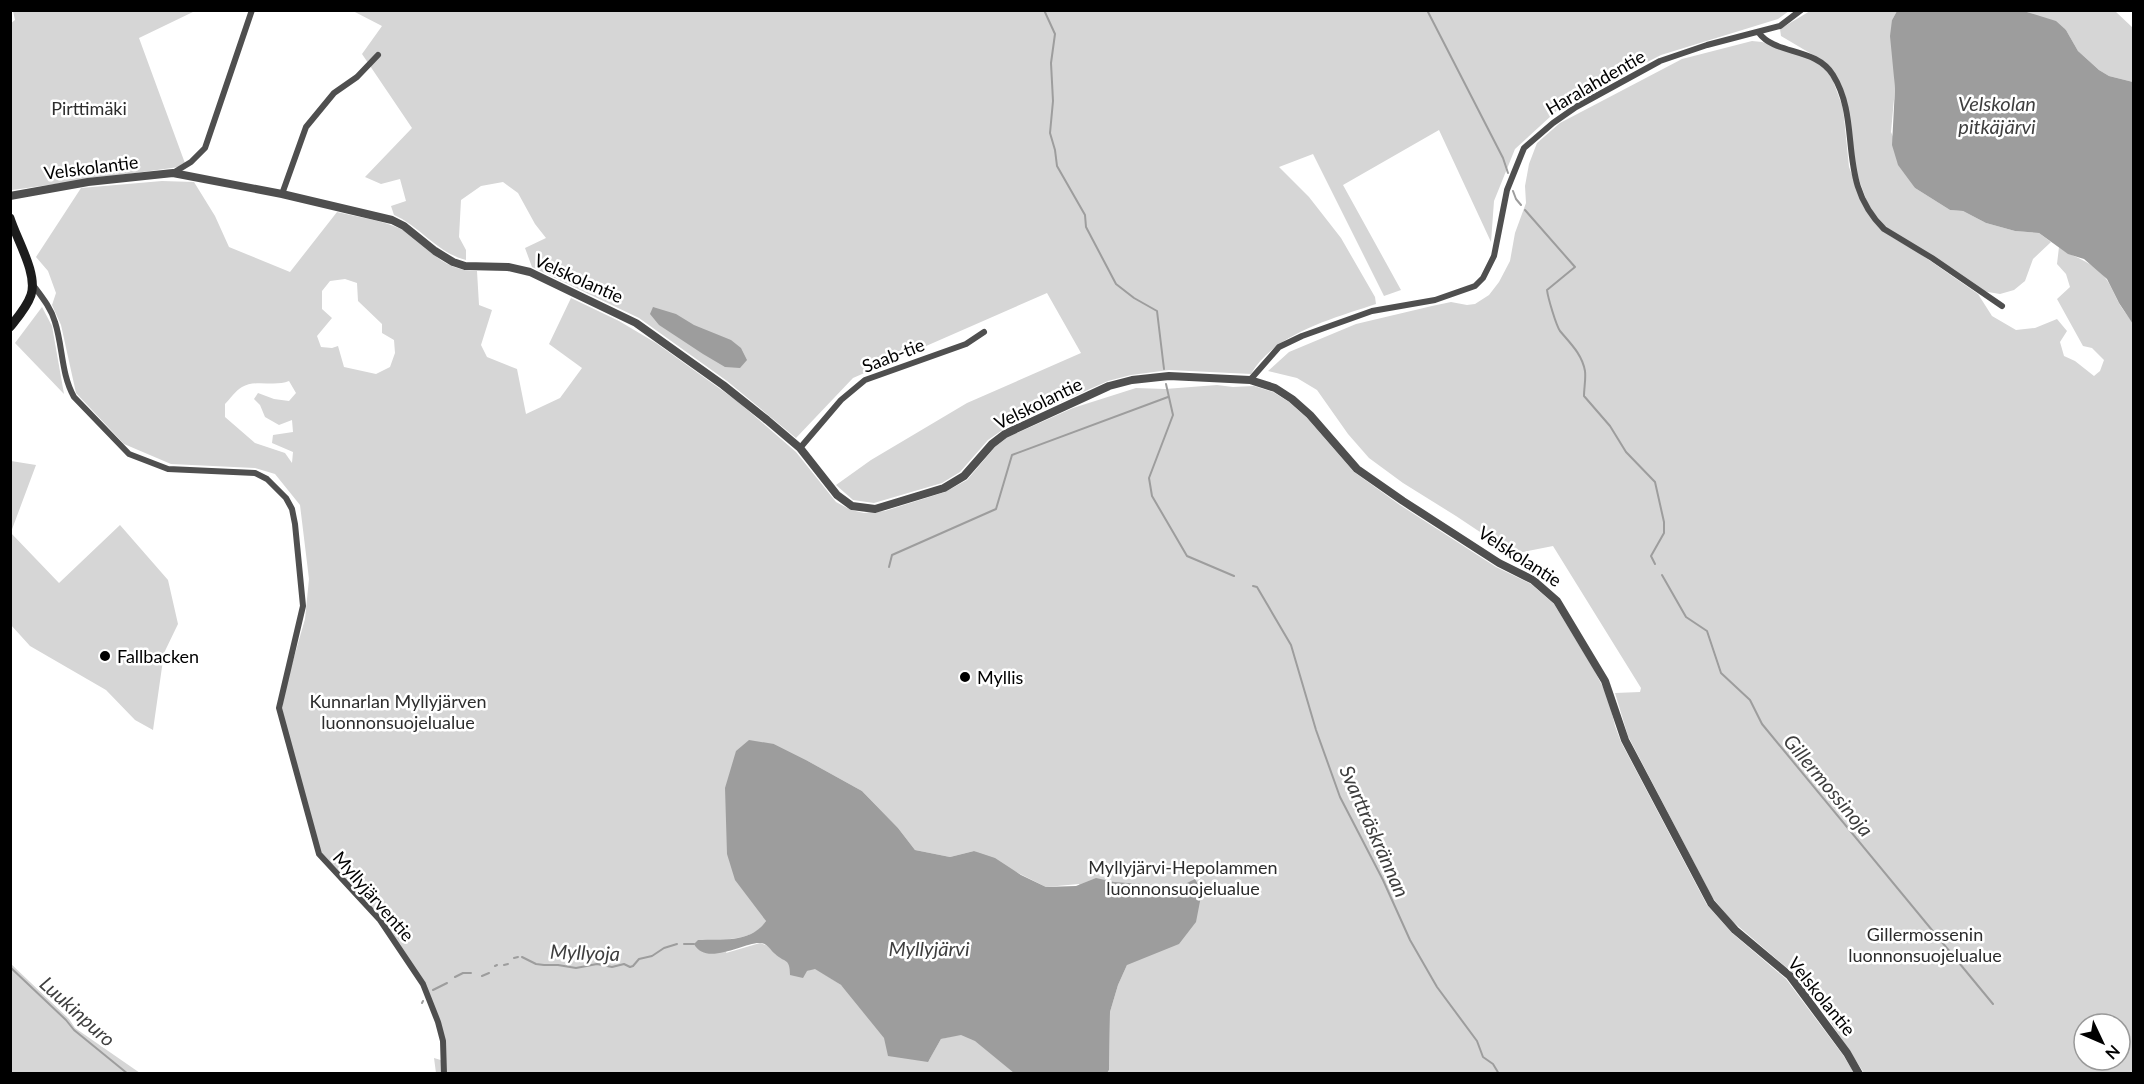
<svg xmlns="http://www.w3.org/2000/svg" width="2144" height="1084" font-family="Lato,sans-serif">
<rect width="100%" height="100%" fill="#fff"/>
<path fill="#d6d6d6" fill-rule="evenodd" d="M13,11H195L139,38L186,166L12,190L11,186L10,24L15,20Z
M353,11H1789L1778,19L1661,55L1563,105L1515,149L1494,201L1491,242L1439,130L1343,185L1401,290L1384,296L1313,154L1279,167L1309,197L1341,238L1375,297L1376,304C1335,318 1274,333 1251,374L1169,370L1131,375L1108,381L1011,424L988,440L960,472L942,483L874,503L853,500L836,485L871,460L967,403L1081,353L1047,293L853,378L796,438L727,381L639,318L532,267L525,248L546,238L535,224L518,193L503,182L481,186L461,200L459,237L466,250V260C437,253 420,226 394,215L391,206L406,201L400,179L381,184L365,177L412,128L362,54L382,26Z
M1810,11H1897L1892,20L1895,88L1891,132L1915,188L1950,210L1963,211L1986,223L2015,231L2039,233L2051,242L2033,259L2025,281L2014,290L2000,294L1982,291L1886,227L1869,207L1854,166L1848,107L1825,62L1781,36L1780,29Z
M2008,11H2115L2133,28V82L2109,76L2099,70L2078,51L2066,30L2027,12Z
M1752,41L1762,42L1810,58L1822,66L1832,78L1843,108L1849,167L1865,209L1876,224L1890,236L1916,251L1978,294L1992,316L2016,330L2035,328L2057,319L2067,331L2060,342L2064,356L2075,361L2094,376L2100,371L2104,360L2092,348L2083,346L2057,299L2070,287L2066,274L2057,264L2059,247C2072,257 2088,260 2100,272C2110,281 2113,293 2120,305C2124,311 2129,318 2134,324L2133,1073H1864L1812,994L1793,973L1731,920L1712,897L1628,736L1615,693L1640,692L1641,688L1553,546L1513,554L1456,516L1403,483L1369,458L1348,434L1317,390L1297,378L1268,371L1289,352L1356,324L1432,306L1451,302L1467,305L1475,304L1489,295L1499,282L1510,261L1515,233L1526,203L1525,186L1529,164L1537,143L1560,123L1682,59ZM2084,1024H2120V1060H2084Z
M162,181L194,182L215,216L229,247L290,272L337,212C357,217 382,220 401,229C430,245 439,271 477,271L479,305L492,310L481,345L487,357L517,369L526,414L560,398L582,368L549,344L571,298L619,321L656,343L737,401L796,452L836,502L851,510L864,513L885,511L945,492L967,480L995,447L1008,437L1073,408L1136,388L1165,389L1217,385L1233,387L1254,386L1273,392L1289,402L1307,418L1354,472L1400,505L1496,567L1531,584L1554,604L1593,668L1608,697L1615,726L1621,742L1707,905L1732,933L1786,979L1843,1055L1854,1073H1107L1109,1070L1110,1012L1118,985L1127,965L1079,884L1046,887L974,851L950,857L915,850L898,828L862,791L806,760L774,744L762,914L766,921C757,934 746,937 730,939L726,953L760,943L768,946L775,954L786,960L790,966L807,971L815,968L841,985L929,1060L941,1039L961,1034L979,1035L1017,1073H436L434,1058L444,1061L438,1018L399,945L315,849L282,709L286,685L305,619L309,579L300,505L275,474L255,468L171,464L124,444L76,393L61,325L52,305L56,293L48,271L36,257L81,188ZM345,279L357,283L358,301L382,324V333L394,340L395,353L390,367L376,374L344,367L338,346L332,348L321,347L317,336L332,318L322,309V291L330,281ZM289,381L296,393L289,401L274,399L258,393L254,399L260,405L265,417L279,425L292,420L293,432L273,435L272,443L293,452L292,463L285,453L255,443L225,417V404C230,399 236,390 242,387C255,379 275,387 289,381Z
M42,307L52,326L64,394L15,343Z
M11,461L36,465L11,532Z
M120,525L168,580L178,624L164,653L153,730L135,720L106,690L30,646L11,625V533L59,583Z
M10,963L69,1019L75,1028L140,1073H11Z"/>
<path fill="#9d9d9d" d="M2008,10L2027,12L2056,21L2066,30L2078,51L2099,70L2109,76L2133,82V324L2119,303L2107,279L2084,259L2068,254L2039,233L2015,231L1986,223L1963,211L1950,210L1915,188L1898,165L1892,145L1895,88L1890,36L1892,20L1897,11Z
M653,307L676,314L694,325L731,340L741,348L747,360L740,368L725,367L703,354L659,325L650,314Z
M749,740L774,744L806,760L862,791L898,828L915,850L950,857L974,851L995,858L1021,875L1046,887L1076,886L1096,878L1114,882L1142,884L1163,888L1179,887L1195,879L1202,891L1196,922L1179,944L1127,965L1118,985L1110,1012L1109,1070L1107,1073H1014L975,1041L961,1035L941,1039L928,1062L888,1056L884,1038L841,985L815,969L807,971L803,978L790,975C790,958 785,963 775,954C770,950 768,943 760,943C744,942 706,967 694,944L698,940C722,939 751,943 766,921L735,880L727,854L725,788L736,751Z"/>
<g fill="none" stroke-linecap="round" stroke-linejoin="round">
<path stroke="#9d9d9d" stroke-width="2" d="M1044,10L1055,34L1051,63L1053,101L1050,133L1055,150L1057,166L1085,215L1086,227L1116,284L1134,298L1157,311L1164,369
M1427,10L1503,158L1508,173
M1513,191L1516,199L1521,205
M1525,210L1575,267L1547,290C1548,298 1556,325 1560,331C1570,343 1582,354 1585,371C1586,379 1584,388 1584,396L1610,426L1626,452L1655,482L1664,522V533L1651,556L1655,564
M1166,384L1173,415L1149,478L1152,496L1187,556L1234,576
M889,567L892,555L996,509L1012,455L1168,397
M1662,575L1686,617L1707,631L1721,673L1750,700L1762,724L1993,1004
M1253,586L1257,587L1291,645L1316,730L1340,797L1383,880L1410,940L1437,987L1477,1041L1483,1057L1493,1064L1499,1074
M684,944H694
M522,957L536,964L544,965H558L576,968L597,964L612,967L624,964L630,967L633,966L639,959L652,956L664,948L677,944
M514,958L518,957
M504,965L508,964
M495,966L497,965
M10,967L66,1020L74,1030L128,1074
M482,976L489,973
M455,977L463,973H471
M433,990L447,983
M422,1003L423,1001"/>
<path stroke="#4f4f4f" stroke-width="6" d="M1759,33C1775,55 1816,47 1833,75C1863,124 1835,181 1884,229L1932,258L2002,306
M173,173L191,162L205,148L252,10
M282,194L306,127L334,93L357,77L378,55
M33,285C42,297 51,308 55,322C63,347 61,374 74,397L129,454L168,469L255,473L267,479L286,498L292,509L295,524L303,606L279,708L319,854L380,920L423,984L438,1022L443,1041L444,1074
M1250,380L1279,347L1302,336L1372,311L1435,300L1475,286L1483,278L1494,256L1507,190L1524,148L1553,123L1576,107L1660,61L1707,45L1780,26L1801,10
M800,448L841,400L865,380L966,344L984,332"/>
<path stroke="#4f4f4f" stroke-width="8" d="M10,196L88,182L173,173L282,194L392,220L404,226L435,251L453,262L465,266L508,267L530,272L636,323L723,385L767,420L800,448L837,495L852,506L875,509L944,488L964,476L992,444L1005,434L1109,386L1132,380L1169,376L1250,380L1275,388L1292,399L1310,415L1357,469L1403,501L1499,563L1533,580L1557,601L1605,681L1625,740L1711,903L1735,930L1790,976L1847,1053L1859,1074"/>
<path stroke="#1c1c1c" stroke-width="9" d="M10,218C17,240 38,274 31,295C27,307 18,317 10,327"/>
</g>
<g fill="#000" stroke="#fff" stroke-width="2">
<circle cx="105" cy="656" r="6"/>
<circle cx="965" cy="677" r="6"/>
</g>
<g text-anchor="middle" dominant-baseline="central" stroke-width="5" stroke-linejoin="round" paint-order="stroke">
<g font-size="18" fill="#000" stroke="#fff">
<text transform="translate(1595 82) rotate(-30)">Haralahdentie</text>
<text transform="translate(91 167) rotate(-7)">Velskolantie</text>
<text transform="translate(579 278) rotate(24)">Velskolantie</text>
<text transform="translate(893 355) rotate(-21)">Saab-tie</text>
<text transform="translate(1038 403) rotate(-26)">Velskolantie</text>
<text transform="translate(1520 556) rotate(33)">Velskolantie</text>
<text transform="translate(374 896) rotate(49)">Myllyjärventie</text>
<text transform="translate(1822 996) rotate(51)">Velskolantie</text>
</g>
<g font-size="18" fill="#2d2d2d" stroke="#fff">
<text x="89" y="108">Pirttimäki</text>
<text x="398" y="701">Kunnarlan Myllyjärven<tspan x="398" dy="21">luonnonsuojelualue</tspan></text>
<text x="1183" y="867">Myllyjärvi-Hepolammen<tspan x="1183" dy="21">luonnonsuojelualue</tspan></text>
<text x="1925" y="934">Gillermossenin<tspan x="1925" dy="21">luonnonsuojelualue</tspan></text>
</g>
<g font-size="18" fill="#000" stroke="#fff" text-anchor="start">
<text x="117" y="656">Fallbacken</text>
<text x="977" y="677">Myllis</text>
</g>
<g font-size="20" font-style="italic" fill="#3e3e3e" stroke="#fff">
<text x="1997" y="103">Velskolan<tspan x="1997" dy="23">pitkäjärvi</tspan></text>
<text transform="translate(1829 785) rotate(50)">Gillermossinoja</text>
<text transform="translate(1375 831) rotate(66)">Svartträskrännan</text>
<text x="929" y="948">Myllyjärvi</text>
<text transform="translate(585 952) rotate(2)">Myllyoja</text>
<text transform="translate(78 1011) rotate(42)">Luukinpuro</text>
</g>
</g>
<rect width="2144" height="1084" fill="none" stroke="#000000" stroke-width="24"/>
<g transform="translate(2102 1042) rotate(134)"><circle r="28" fill="#ffffff" stroke="#999999" stroke-width="1.5"/>
<path d="M0-4.5L10 22L0 15L-10 22Z" fill="#000000"/>
<text y="-9" font-size="16" font-weight="bold" text-anchor="middle" fill="#000000">N</text>
</g>
</svg>
